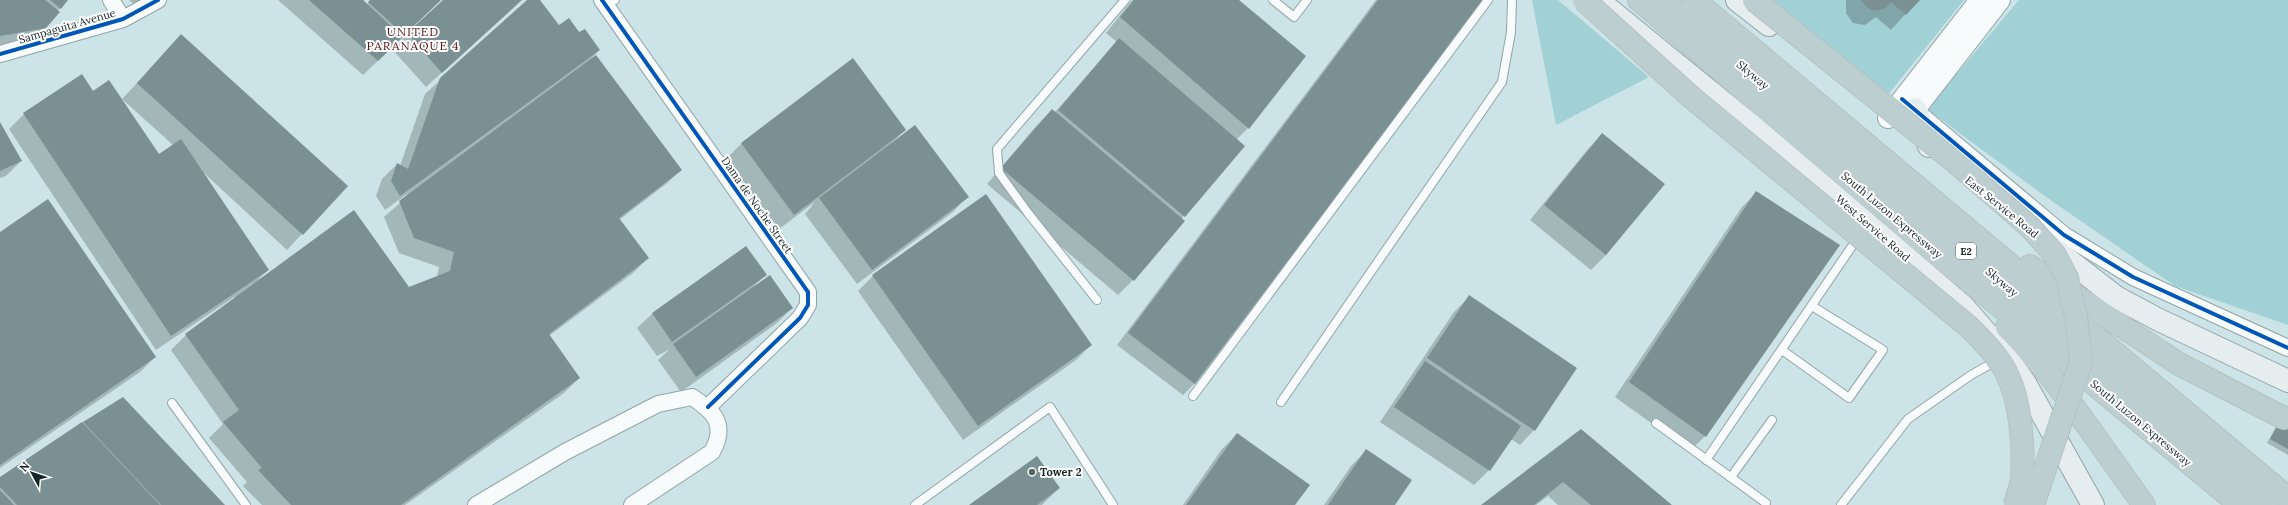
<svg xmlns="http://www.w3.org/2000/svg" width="2288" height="505" font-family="Lora,serif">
<rect width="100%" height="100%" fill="#cce4e7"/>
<path fill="#a1d0d5" d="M1532,0H1558L1649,77L1556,125Z
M1770,0H1964L1886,97Z
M2019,0H2288V325L2175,286L2049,199L1927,109Z"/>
<path fill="#0003" d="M0,0H66L46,27L30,42L0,48Z
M129,0H144L137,7Z
M278,0H365L363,2L366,5L371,0H441L363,75Z
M445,0H521L426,87L392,49Z
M528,0H539L559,26L579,34L599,50L589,61L681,170L666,184L619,220L648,258L633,273L549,336L579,378L564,393L405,505H262L243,486L247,482L209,438L223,424L171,350L186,335L236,298L234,297L156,350L9,129L24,114L92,92L158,155L173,145L122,99L181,36L346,186L287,250L204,173L267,270L255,284L408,289L437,277L439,267L399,253L384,217L408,196L407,194L385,210L376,196L382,179L397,164L400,166L425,94Z
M1132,0H1237L1248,128L1237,139L1244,146L1181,219L1133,280L1118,295L987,184L1037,125L1052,110L1055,112L1117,42L1106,33Z
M1376,0H1483L1195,383L1183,395L1117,345Z
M1846,0H1918L1891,30L1876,17L1865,25L1853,23L1846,13Z
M853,60L905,130L893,142L967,197L953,212L857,284L805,214L815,202L779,229L726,159L741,144Z
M0,124L21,161L6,176L0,178Z
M1603,134L1663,184L1606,255L1591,270L1530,220L1588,149Z
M1757,192L1838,245L1705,436L1690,451L1615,397L1742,207Z
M0,233L155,357L140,372L0,468Z
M746,247L766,275L755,285L792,308L777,323L681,392L658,360L670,349L657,356L637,328L652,314Z
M873,276L1091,345L1076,360L963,440L858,291Z
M1469,297L1534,430L1520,445L1511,439L1489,470L1474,485L1380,422L1454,312Z
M123,399L224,505H0V478L82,423Z
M2288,405V455L2267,443Z
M1581,430L1670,505H1558L1548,496L1536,505H1483Z
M1237,434L1294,505H1183L1222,449Z
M1366,451L1394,505H1324L1351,466Z
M1059,488L1042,505H971Z"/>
<path fill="#7a9092" d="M0,0H45L60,12L46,28L0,36Z
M50,0H68L61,9Z
M309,0H363L403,37L378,61Z
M370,0H441L404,35L368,2Z
M443,0H522L442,73L407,33Z
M527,0H540L559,25L569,18L579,32L585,29L600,50L400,196L391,181L397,163L408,169L440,78Z
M1134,0H1239L1306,56L1249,129L1120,17Z
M1378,0H1484L1195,384L1128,333Z
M1861,0H1920L1906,15L1891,2L1886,8L1874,11L1868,8Z
M181,34L348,186L303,235L137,83Z
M1119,38L1245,146L1185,217L1058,110Z
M596,55L682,170L619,218L649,258L549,334L580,378L401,505H291L258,470L262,468L223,422L239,410L185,334L354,210L409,287L450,271L454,252L414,238L399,201Z
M853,58L906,130L794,215L741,143Z
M82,74L93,91L109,80L159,154L181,139L269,270L171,336L23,113Z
M1052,109L1185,221L1134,281L1001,168Z
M0,122L22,161L0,171Z
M915,125L969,197L872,270L819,198Z
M1602,133L1665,184L1606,255L1544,205Z
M1756,191L1840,245L1706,437L1629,382Z
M986,194L1092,345L978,426L872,275Z
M48,199L156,357L0,465V232Z
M746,246L767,275L672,342L652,313Z
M770,275L793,308L696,377L673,344Z
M1469,295L1577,368L1535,431L1427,358Z
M1425,361L1521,426L1490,471L1394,407Z
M123,397L225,505H161L83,422Z
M2288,407V449L2270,439Z
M82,422L160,505H17L0,487V477Z
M1581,429L1672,505H1591L1563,482L1534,505H1481Z
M1237,433L1310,485L1295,505H1186Z
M1366,449L1412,480L1395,505H1328Z
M1037,456L1060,488L1037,505H969Z
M0,490L14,505H0Z"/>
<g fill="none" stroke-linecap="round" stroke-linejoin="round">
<defs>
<path id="service" d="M1273,0L1294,17L1307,0
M606,5L615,0
M1097,300L1028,213L999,173L997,149L1125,0
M1782,350L1849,398L1883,350L1812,306
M1193,396L1488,0
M1281,402L1502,82L1511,32L1512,0
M172,403L246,505
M1656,423L1766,503
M1706,460L1859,236
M1731,477L1772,420
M915,505L1050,407L1113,505
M1841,505L1908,419L1971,375L1998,360"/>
<path id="minor" d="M111,0L123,19
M602,0L808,292V305L800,318L708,407
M0,54L123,19L158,0
M1916,111L2064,235L2133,277L2288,348
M476,505L565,452L658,404L692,397C715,412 727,425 712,452L632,505"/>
<path id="tertiary" d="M1888,118L1980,0
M1906,121L2000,0"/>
<path id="secondary" d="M1737,0L1769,25
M1599,1L1757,130L1963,306L2006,356L2025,383L2093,505
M1915,109L1929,146
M2049,245L2116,297L2157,319L2288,381"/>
<path id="motorway" d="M1639,0L1920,240L2240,505
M1663,0L1939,229L2267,505
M1694,0L2288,498
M2030,266L2179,364L2284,418
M2007,327C2059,380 2100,445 2144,505"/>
</defs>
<use href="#service" stroke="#92a4a7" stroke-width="10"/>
<use href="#minor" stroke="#92a4a7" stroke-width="18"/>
<use href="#tertiary" stroke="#92a4a7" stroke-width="22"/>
<use href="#secondary" stroke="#92a4a7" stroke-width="24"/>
<use href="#motorway" stroke="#b5c2c3" stroke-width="24"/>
<use href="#service" stroke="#f7fbfb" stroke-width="8"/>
<use href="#minor" stroke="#f7fbfb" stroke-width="16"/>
<use href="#tertiary" stroke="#f7fbfb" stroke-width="20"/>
<use href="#secondary" stroke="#e6edef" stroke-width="22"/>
<use href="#motorway" stroke="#bcced0" stroke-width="22"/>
<defs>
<path id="motorway-bridge" d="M1584,0L1691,97L1969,327C1983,341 1997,355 2006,372C2021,401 2024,447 2022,478C2021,487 2017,496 2015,505
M1754,0L1954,161L2030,227L2055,255L2067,278L2076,316L2081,362L2033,505"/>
</defs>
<use href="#motorway-bridge" stroke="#b5c2c3" stroke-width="24" stroke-linecap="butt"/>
<use href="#motorway-bridge" stroke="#bcced0" stroke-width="22"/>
<defs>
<path id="cycleway" d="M602,0L808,292V305L800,318L708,407
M0,54L123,19L158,0
M1902,99L2064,235L2133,277L2288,348"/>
</defs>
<use href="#cycleway" stroke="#fff" stroke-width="6"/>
<use href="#cycleway" stroke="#0057b8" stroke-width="4"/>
</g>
<circle fill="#54686a" stroke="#fff" stroke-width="1.5" cx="1032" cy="472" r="4"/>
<g text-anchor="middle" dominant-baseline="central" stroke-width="4" stroke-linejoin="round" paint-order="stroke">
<rect fill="#fff" stroke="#5a6668" stroke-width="1" x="1956" y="243" width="20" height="16" rx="3"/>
<g font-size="10" font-weight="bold" fill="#142527">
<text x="1966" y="251">E2</text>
</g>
<g font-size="11" fill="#142527" stroke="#fff">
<text transform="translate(67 26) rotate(-16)">Sampaguita Avenue</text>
<text transform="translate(1753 75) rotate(40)">Skyway</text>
<text transform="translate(757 205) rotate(55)">Dama de Noche Street</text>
<text transform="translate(2002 207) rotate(39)">East Service Road</text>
<text transform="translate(1892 215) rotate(40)">South Luzon Expressway</text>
<text transform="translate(1873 228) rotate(41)">West Service Road</text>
<text transform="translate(2002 282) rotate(40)">Skyway</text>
<text transform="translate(2141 423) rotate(40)">South Luzon Expressway</text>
</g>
<g font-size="11" font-weight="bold" fill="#142527" stroke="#fff" text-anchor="start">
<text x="1040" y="472">Tower 2</text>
</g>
<g font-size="12" letter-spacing="1" fill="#581415" stroke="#fff">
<text x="413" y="31">UNITED<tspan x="413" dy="14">PARANAQUE 4</tspan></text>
</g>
</g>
<g transform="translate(32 473) rotate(310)" stroke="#ffffff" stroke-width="3" paint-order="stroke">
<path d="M0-3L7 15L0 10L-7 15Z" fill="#142527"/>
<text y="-6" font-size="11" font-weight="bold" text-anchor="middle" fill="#142527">N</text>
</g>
</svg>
